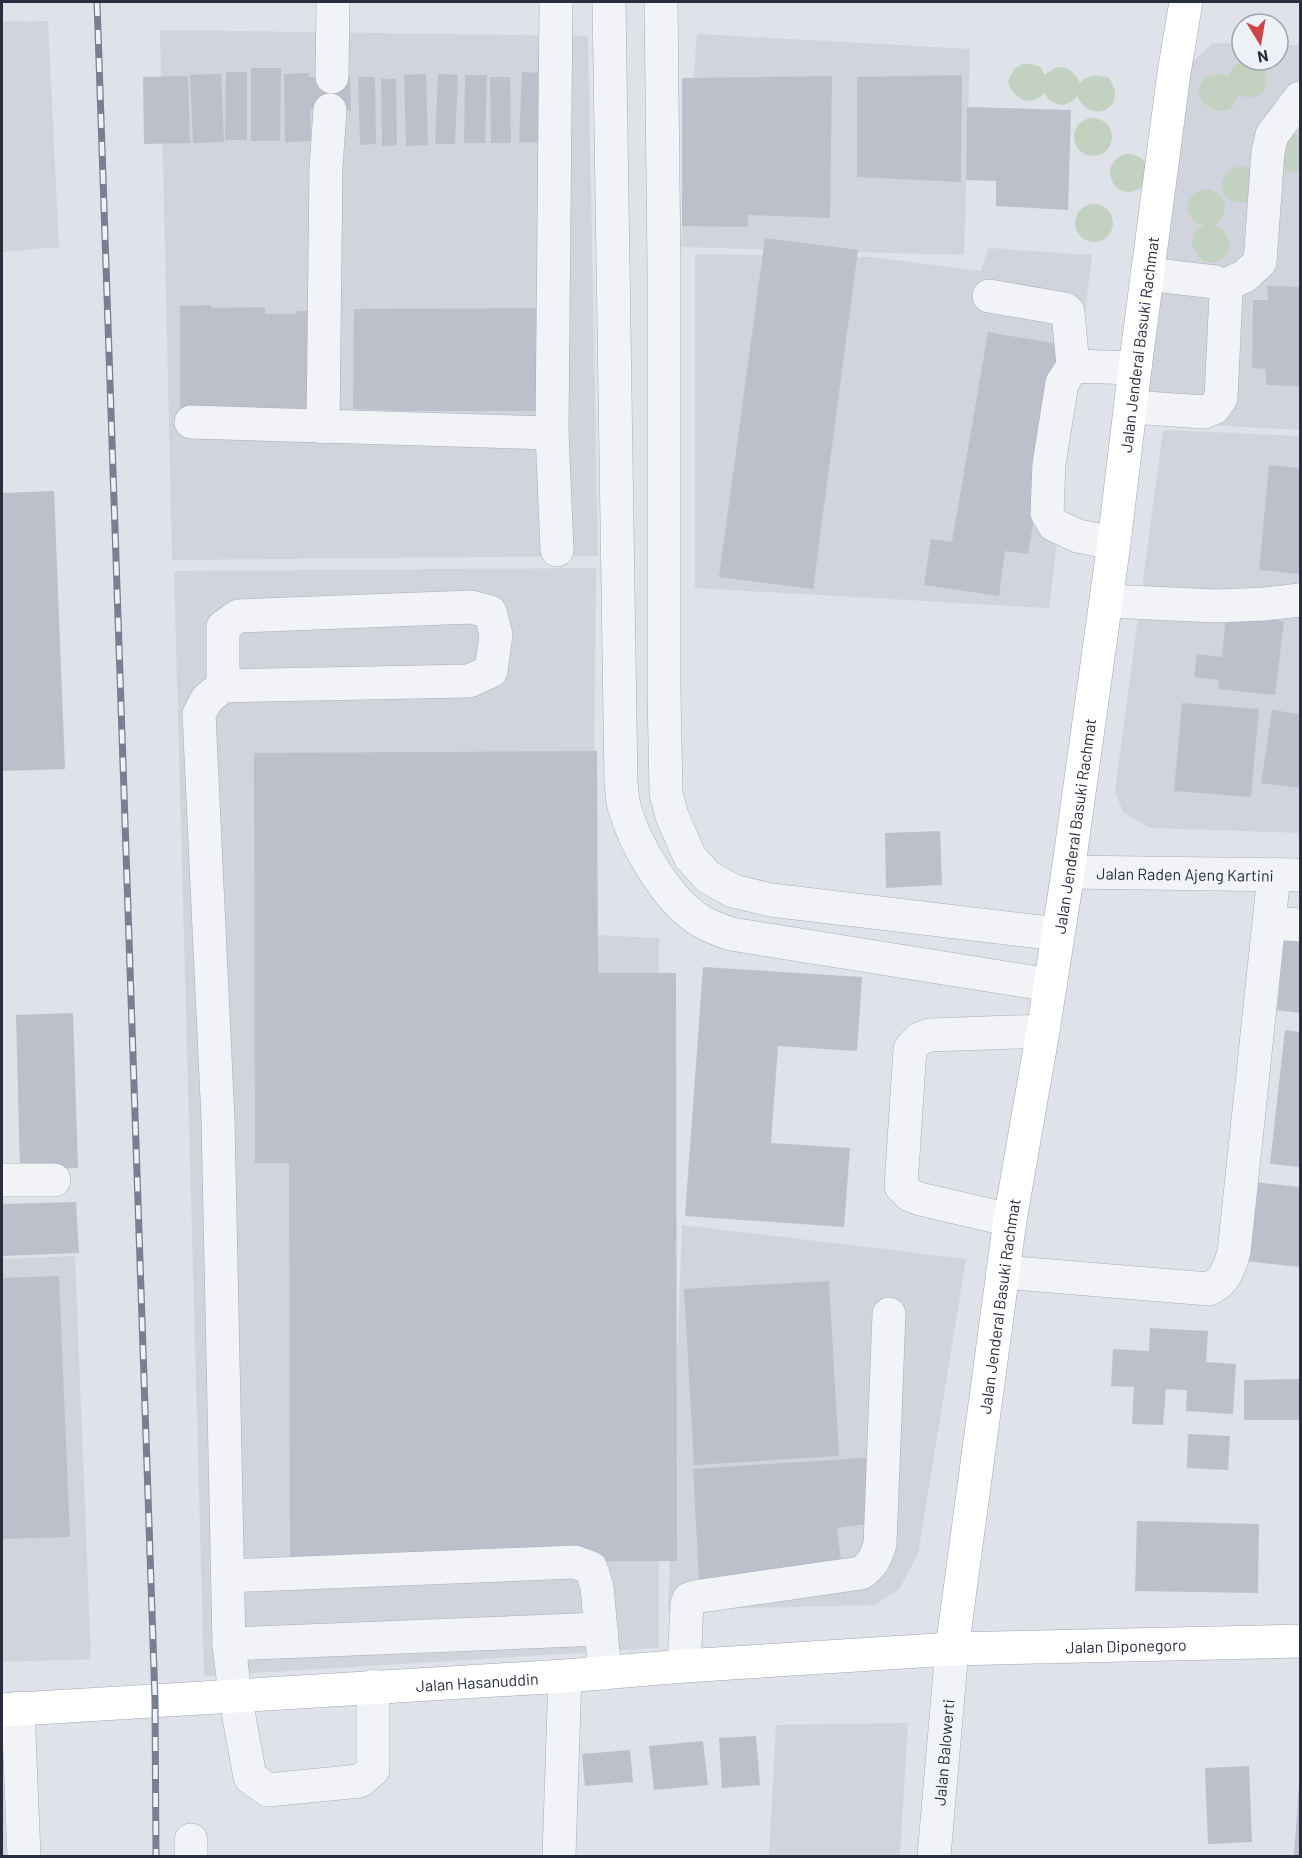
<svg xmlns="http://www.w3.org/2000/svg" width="1302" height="1858" font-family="Barlow,sans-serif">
<rect width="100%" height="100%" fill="#dfe2e8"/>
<path fill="#d1d4dd" d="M48,21L59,247L2,252V22Z
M160,30L588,36L598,556L172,560Z
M697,34L970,49L964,255L681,247Z
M1213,43L1242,44V60H1278V45H1300V430L1141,421L1186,68Z
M988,248L1092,255L1049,608L695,588V254L870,257L981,271Z
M1163,430L1300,436V833L1150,828L1123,812L1115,791Z
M596,568L593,935L659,938V1648L204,1676L174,571Z
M682,1225L966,1259L918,1554L900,1588L875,1605L668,1610Z
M75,1256L91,1659L2,1662V1259Z
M908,1723L900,1856H769L776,1725Z
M2,1762H3L6,1856H2Z"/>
<path fill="#c3d2c0" d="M1252,60L1260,64C1275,83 1261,105 1238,95C1230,132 1181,97 1206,78C1213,73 1221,73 1229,76C1232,64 1240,61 1252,60Z
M1022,64H1032L1040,67L1045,75C1060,61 1072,67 1080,83C1088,74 1098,74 1109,78C1130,107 1091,127 1077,96C1067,110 1052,106 1044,93C1031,108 1012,99 1008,81L1014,69Z
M1074 137a19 19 0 1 1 38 0a19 19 0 1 1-38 0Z
M1298,135L1300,136V172L1288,171L1280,164L1289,136Z
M1110 173a19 19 0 1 1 38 0a19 19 0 1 1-38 0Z
M1235,167H1245L1253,170L1248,203C1223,206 1211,181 1235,167Z
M1210,189C1228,195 1230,214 1215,225C1248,243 1216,277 1198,256C1190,247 1191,240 1196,230L1205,226C1194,223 1189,217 1187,207C1191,193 1197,190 1210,189Z
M1075 223a19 19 0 1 1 38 0a19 19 0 1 1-38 0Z"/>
<path fill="#bcc0cb" d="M251,68H281L280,141H251Z
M226,72H247V140H225Z
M522,72L548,73L545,143L519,142Z
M309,73V77H350L351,111L310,109L311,141L285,142L284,74Z
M221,74L224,142L193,143L190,75Z
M426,74L428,145L406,146L404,75Z
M438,74L458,75L455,144H435Z
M465,75H487L485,143H464Z
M962,75L961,182L857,177V77Z
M188,76L190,143L144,144L143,77Z
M832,76L830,218L748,215V227L682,226V78Z
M358,77H375L376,144L360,145Z
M490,77H510L511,143H491Z
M381,79H396L397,145L382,146Z
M967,107L1071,110L1068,210L996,206V181L966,180Z
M765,238L858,250L813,589L719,577Z
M1267,286L1300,287V386L1266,385V369L1252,368L1253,300H1268Z
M211,305V308L265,307V314H296V311H318L319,410H180V306Z
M537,308V411H407L353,409L354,309Z
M988,332L1063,345L1028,554L1005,551L999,596L924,585L931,539L952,542Z
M1269,465L1300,468V574L1259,570Z
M54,491L65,769L2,771V493Z
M1226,615L1284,621L1275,695L1218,689L1219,680L1194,677L1197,654L1222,657Z
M1182,703L1259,709L1251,797L1174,791Z
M1272,710L1300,714V788L1261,783Z
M597,751L598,973H676L677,1561L290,1562L289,1163H255L254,753Z
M940,831L942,885L886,888L885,833Z
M1284,938L1300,940V1013L1277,1010Z
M703,967L862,977L857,1051L778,1046L771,1143L850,1148L844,1227L685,1216Z
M73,1013L78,1168L20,1170L16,1015Z
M1285,1030L1300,1032V1167L1270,1164Z
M1253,1182L1300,1187V1267L1245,1261Z
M76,1202L79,1253L2,1256V1204Z
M59,1276L70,1537L2,1539V1278Z
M829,1281L839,1456L694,1465L684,1289Z
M1150,1328L1208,1331L1206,1362L1236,1364L1233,1414L1186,1411L1187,1390L1166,1389L1163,1425L1132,1424L1134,1387L1111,1386L1113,1349L1149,1351Z
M1300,1379V1420H1244V1380Z
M1188,1434L1230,1436L1228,1470L1187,1468Z
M891,1456L896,1520L837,1528L842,1568L699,1580L693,1469Z
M1137,1521L1259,1524L1258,1593L1135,1591Z
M756,1736L760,1785L722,1788L719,1738Z
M703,1741L708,1785L654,1790L649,1746Z
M630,1750L633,1782L585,1786L582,1754Z
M1249,1766L1252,1842L1208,1844L1205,1768Z
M1299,1785H1300V1856H1294Z"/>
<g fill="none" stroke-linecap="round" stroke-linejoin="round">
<defs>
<g id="minor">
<path d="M609,2L621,783C622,790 622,798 624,806C634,843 667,901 701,921C710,927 721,930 731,934L1050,985"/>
<path d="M661,2L664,269V692L666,793L672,816L690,857L708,877L733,891L771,900L1058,934"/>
<path d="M332,77L333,2"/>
<path d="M1223,286L1245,276L1260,262L1268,152L1272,135L1300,98"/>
<path d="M989,296L1065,309L1068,312L1073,366"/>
<path d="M1131,407L1204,412L1214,408L1221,398L1226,293L1223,286L1215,282L1147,274"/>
<path d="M191,422L552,433L556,2"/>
<path d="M323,427L326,166L330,110"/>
<path d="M552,433L557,550"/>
<path d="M1114,543L1078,536L1054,525L1047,513L1049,464L1062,383L1073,366L1135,368"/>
<path d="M1107,601L1216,606L1265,604L1300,600"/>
<path d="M223,686V627L238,616L471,607L490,612L496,635L491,671L469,681L223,686L207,699L199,714L218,1120L229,1644L235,1695L250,1777L268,1790L360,1781L373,1770V1686"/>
<path id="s1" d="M1068,872L1300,875"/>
<path d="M1270,923L1300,925"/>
<path d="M2,1180H54"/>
<path d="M1010,1220L920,1199L910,1195L901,1186L910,1049L919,1039L930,1035L1043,1031"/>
<path d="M1003,1272L1209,1289C1226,1281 1229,1268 1234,1252L1274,875"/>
<path d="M227,1576L575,1562L591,1568L597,1587L605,1673"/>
<path d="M229,1644L601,1629"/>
<path d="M684,1666L687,1604L689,1599L694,1597L861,1573C872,1565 876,1558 880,1544L889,1314"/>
<path d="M18,1708L24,1856"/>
<path d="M191,1856V1840"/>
<path d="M559,1856L565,1676"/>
<path id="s2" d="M934,1856L952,1649"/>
</g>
<g id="major">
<path id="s3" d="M952,1649L1010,1220L1043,1031L1068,872L1114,543L1135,368L1174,73L1186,2"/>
<path id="s4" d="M2,1710L565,1676L684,1666L952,1649L1300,1641"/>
</g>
</defs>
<use href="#minor" stroke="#a8acb6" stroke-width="34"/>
<use href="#major" stroke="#9ea4b4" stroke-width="34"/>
<use href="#minor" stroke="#f2f3f7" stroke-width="33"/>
<use href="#major" stroke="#fff" stroke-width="33"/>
<defs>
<path id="rail" d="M97,2L155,1700L156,1856"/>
</defs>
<use href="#rail" stroke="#787f92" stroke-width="7"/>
<use href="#rail" stroke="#eef1f6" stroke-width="4.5" stroke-dasharray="14" stroke-linecap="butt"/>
</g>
<g text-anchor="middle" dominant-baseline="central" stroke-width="6" stroke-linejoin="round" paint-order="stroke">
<g font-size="16" fill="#282e40" stroke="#eef1f6">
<text stroke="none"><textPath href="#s3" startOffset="1318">Jalan Jenderal Basuki Rachmat</textPath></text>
<text stroke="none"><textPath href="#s3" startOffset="832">Jalan Jenderal Basuki Rachmat</textPath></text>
<text stroke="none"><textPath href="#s1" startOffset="117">Jalan Raden Ajeng Kartini</textPath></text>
<text stroke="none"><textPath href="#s3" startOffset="346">Jalan Jenderal Basuki Rachmat</textPath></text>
<text stroke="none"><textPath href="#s4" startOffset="1126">Jalan Diponegoro</textPath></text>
<text stroke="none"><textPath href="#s4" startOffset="476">Jalan Hasanuddin</textPath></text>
<text stroke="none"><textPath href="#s2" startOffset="104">Jalan Balowerti</textPath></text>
</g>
</g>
<rect width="1302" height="1858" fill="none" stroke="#282e40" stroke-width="6"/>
<g transform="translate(1260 42) rotate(169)"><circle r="28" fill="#eef1f6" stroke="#9fa3ad" stroke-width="1.5"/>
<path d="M0-4.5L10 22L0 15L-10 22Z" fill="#ce4347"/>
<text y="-9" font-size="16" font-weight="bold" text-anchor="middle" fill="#282e40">N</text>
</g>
</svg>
